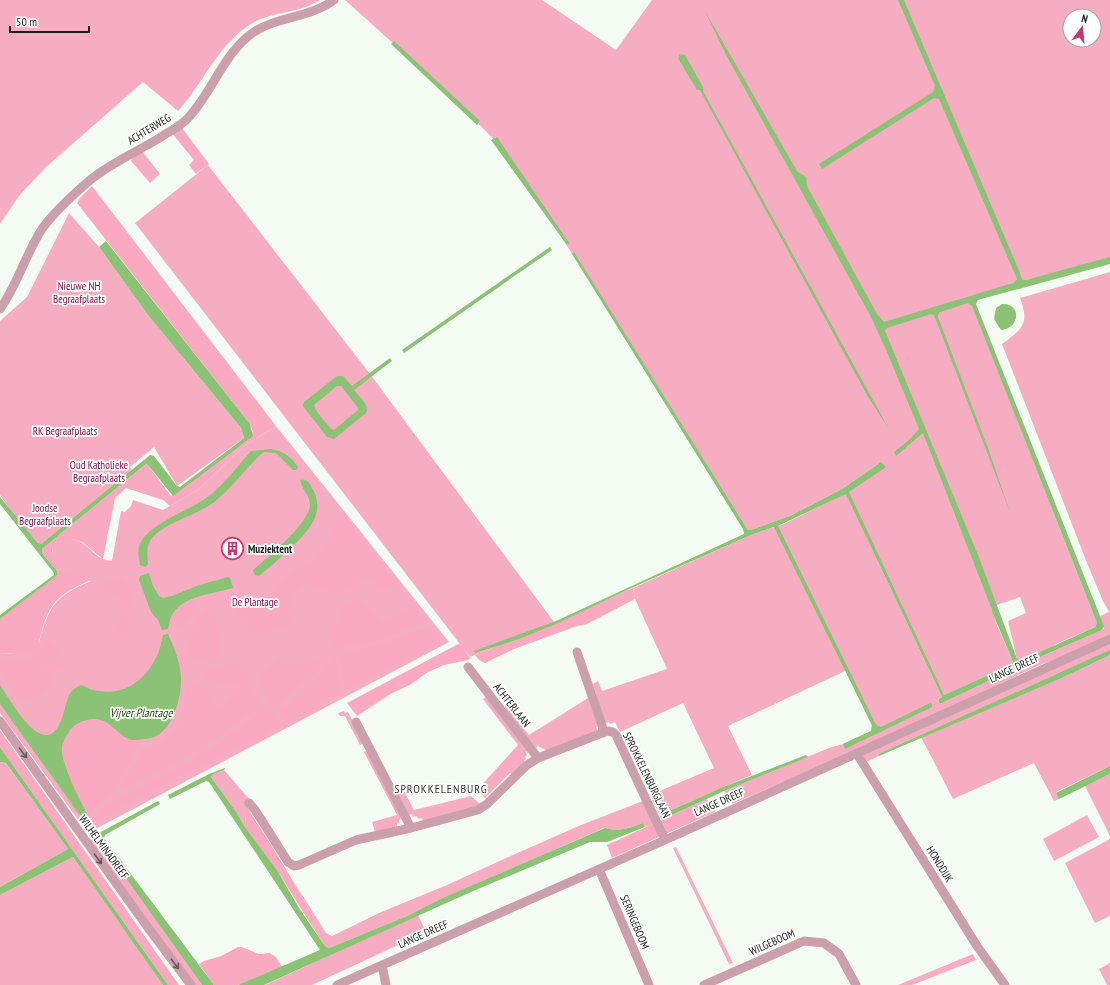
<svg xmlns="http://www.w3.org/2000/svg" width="1110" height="985" font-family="'PT Sans Narrow',sans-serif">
<rect width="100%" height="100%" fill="#f4fbf2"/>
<path fill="#f6adc2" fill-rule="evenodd" d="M0,0H320C299,14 271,11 251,24C218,44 203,84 178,111L143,82L45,168L19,196L0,224Z
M345,0H542L616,50L652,0H1110V262L1026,280H1023L1020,273L1017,279L1013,283L970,300L1097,623L1095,627L1056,644L1040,657L1104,629L1100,616L1109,612L1103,601L1087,563L1002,344C1022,329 1030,324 1020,298L1110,272V636L1066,656L1042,664L859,749L732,804L724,791L829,748L843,744L871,731L873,728L844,667L845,671L728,726L752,775L723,787L667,812L670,816L662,820L650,795L714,768L683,703L620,732L615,722L610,724L609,722L605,723L593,684L598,681L602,691L667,669L635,599L633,588L751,535L784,524L849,492L881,462L842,489L792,515L751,530H748L574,253L572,254L532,189L499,145L455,99ZM1070,16H1094V40H1070ZM865,534L944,695L997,671L1001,675L940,704L938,700L942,697ZM1020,597L1026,613L1008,621L1017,659L1027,661L1012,664L1013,662L997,625L991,607Z
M143,152L160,174L150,183L131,161L132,158Z
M208,165L370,374L554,622L475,653L497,646L470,657L135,223Z
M69,213L99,247L148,315L241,428L244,438L177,486L154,447L130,467L132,470L41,544H39L13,514L0,495V321L27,297Z
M276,426L449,642L88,833L0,713V653L14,654L39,642C49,606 55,596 91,581C83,577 72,576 64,571C49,559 46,536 71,539C85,540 91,553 103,559C105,560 109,560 112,561L121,511L125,512L131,506L133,500L163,510L199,489L244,446Z
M1110,642V652L1057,674L878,754L879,756L866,762L862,756L894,739Z
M1110,655V766L1056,792L1059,799L1054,801L1034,763L953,799L921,737L1062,678Z
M486,697L528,750L526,752L527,755L525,757L526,759L524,761L525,764L512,775L510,773L485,798L477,790L518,745L483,699Z
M588,698L599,726L596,727L597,730L546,751L543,748L542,749L538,746L536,748L504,709L506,706L529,735Z
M344,711L345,713L348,712L364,743L360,745L345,716H340L338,713Z
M368,750L402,815L400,817L401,819L399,820V823L397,824V827L375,832L372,822L397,815L364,752Z
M0,762L6,763L68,849L0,887Z
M224,770L250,800L246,805L250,812L246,814L245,827L237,813L211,777L214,774Z
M1110,774V836L1085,786Z
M403,789L414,810L471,796L480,804L474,808L423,821L422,818L418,819L417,816L413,817L412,814L409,815L397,792Z
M643,801L654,824L645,827L643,823C629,828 620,832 604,828L462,890L407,916L329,948L325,946L312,926L315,920L294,882L326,933L332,936L379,913L447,885L513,855L581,825Z
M1087,815L1099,837L1054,861L1043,839Z
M1110,839V916L1095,923L1065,863Z
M676,847L733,963L729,964L673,848Z
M73,857L159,979L163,985H0V895Z
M418,915L426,932L312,985H265Z
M973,954L976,960L912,985H898Z
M1110,963V985H1107L1099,969Z"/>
<path fill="#f9aac1" d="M182,128L209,164L196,174L189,165L194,160L171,132Z
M92,186L276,426L244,446L199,489L170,506L163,500L126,488L115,498L103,559L82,542L73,539H65L56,542L53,547L52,551L60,567L67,572L91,580C78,586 61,593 53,605C32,635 53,659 0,653V619L58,575L57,571L42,553V549L146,464L148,465L171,496L253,432L250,424L77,203L79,199Z
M340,510L405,594L383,589L361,576C358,580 355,586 350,589C338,598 319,588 307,582L287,597C293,606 294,614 291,625L260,633L251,632L241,620L235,604L247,597L264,604L276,588L285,579L305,564L314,561L330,540Z
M124,577C132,596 136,614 134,635L117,631C119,623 129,600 118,595C114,593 105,594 99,591L97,585Z
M633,588L635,599L587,624L577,626L514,649L485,663L479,660L475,655L497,646L514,641Z
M357,597L383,621L393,618L415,607L426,622L375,641L355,646L333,648L329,626L343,623L342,606Z
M192,599L196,608C186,620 186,629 168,629L171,620V616L179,607Z
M213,607L221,650L217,661L211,664L189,659C192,633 189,621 213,607Z
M430,626L440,641L439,643L347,690L345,689L343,686L341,655L342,654L358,651L382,644Z
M45,639L61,651L58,656L67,666L64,669L60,671L54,667L50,661L47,664L44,669L51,672C52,675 53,679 52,682C49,691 28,704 19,699L0,670V661C12,663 32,663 40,651C42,648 44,643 45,639Z
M460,643L470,658L468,660L444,665L428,672L410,685L392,693L357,716L347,703Z
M337,656L339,694L312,709L286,725L281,716L279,709L288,706L313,684L334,657Z
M277,658L284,664H307L317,659L320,665L309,678L274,706C267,696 255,683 265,672C269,667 273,663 277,658Z
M228,665H246L249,688L265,709L256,711L234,723L216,740L119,791L145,747L165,740L177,728L187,687C193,686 201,685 205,689C209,693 210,700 214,703C225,712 236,694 238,685L208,680L205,672Z
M264,710L274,713L282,726L120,808L97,822L100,812L103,808L195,759Z
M95,719L105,721L131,740L142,739L111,795L96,806L89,817C80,802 61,765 62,747C62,745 64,741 65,739C72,726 81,721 95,719Z
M0,730L179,985H168L0,747Z
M707,799L715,812L612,858L607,845Z
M250,812C273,847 295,883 315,920L312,926L277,870L245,827L246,813Z
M97,838L202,985H194L87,840Z
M238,947H242L259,954L270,953L276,957L282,967L238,985H214L199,964L204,961L221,956Z"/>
<path fill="#8bc276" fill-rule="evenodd" d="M898,0H904L1023,280H1026L1110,257V264L978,300L976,304L1104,626L1102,630L1040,657L1038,653L1095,627L1097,623L972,306L968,303L940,312L938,315V317L988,448L1010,512L934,315L931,314L887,328L885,331L978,555L1017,659L1027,661L1029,662L1006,673L1004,669L1013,662L993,614L991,607L923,433L896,456L894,452L908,441L919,429L887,352L871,317L725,53L705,11L797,171L806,177L807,186L877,314L884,322L1013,283L1017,279L939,99L934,98L822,169L819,164L933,92L935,86Z
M394,41L480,121L477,125L391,44Z
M680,54L685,55L703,87V91L889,429L867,395L700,90H697L678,58Z
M497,137L569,243L567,245L491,140Z
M106,241L250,424L253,436L173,496L148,465L146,464L42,549V553L57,571L58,575L0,619V615L54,575V573L0,504V497L38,543L41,544L150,455L154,456L177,486L180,487L244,438L241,428L148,315L99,247Z
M550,247L552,250L404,353L402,350Z
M574,252L748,530H751L792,515L842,489L881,462L886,467L849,492L944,695L997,671L1001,675L940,704L938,700L942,697L846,494L778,526L875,723L878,726L881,727L930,703L932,704V707L845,749L843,744L871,731L872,725L774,527L751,535L638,585L556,624L514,641L475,653L474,651L556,621L744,534L743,529L572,254Z
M1002,304C1023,303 1019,330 1001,330L994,319L996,308Z
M390,358L392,361L354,390C359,396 370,405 366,413L334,439L327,437L303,406L304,402L337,376H343L352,386ZM337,386H341L358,408V410L334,430L331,429C326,422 316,413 314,405Z
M271,449C284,451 291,457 298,467L297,470H293L276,453L264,452L260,455C244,471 231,489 213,503C196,515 165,523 152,538C146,546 147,555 148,564L145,567L140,565C139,559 137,550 140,544C149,523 191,510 209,496C225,483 238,466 251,451Z
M300,480C307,479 309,482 312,488C317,495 319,506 316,515C310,535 275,562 259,576L255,575L253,571L254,569C268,558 309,523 310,505C310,495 302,490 300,480Z
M149,573L153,586L159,596L163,598L172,596L199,585L228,577L230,578L233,588C213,594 184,595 172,615C170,618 169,625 168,629L162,630L158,620L151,612L139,580L140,576Z
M168,634C173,645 178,657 180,669C184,688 176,724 158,735C153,738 148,739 143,739C140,740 134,740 131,740C117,735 110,719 94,719C86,719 75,723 70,730C67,735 63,741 62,747C60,762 81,803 89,817L88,820L84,821L0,704V685C13,704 47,767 63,715C68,700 66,692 81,685C87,687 92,691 99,691C134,697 158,667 163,635Z
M1110,650V655L1062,678L879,756L878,754Z
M0,747L168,985H163L73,857L0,895V887L68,849L6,763L0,762Z
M806,755L808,757L724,791L670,816L667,812L723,787Z
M1110,766V774L1059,799L1056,793Z
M225,768L224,770L214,774L211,777L237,813L245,827L277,870L299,908L325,946L329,948L407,916L445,897L605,828C620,832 629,828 643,823L645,827L607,842H590L471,892L264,985H238L320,950L209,782L206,781L170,799L168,795L209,774Z
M158,801L160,804L105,835L104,838L214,985H202L97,838V836L99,833Z"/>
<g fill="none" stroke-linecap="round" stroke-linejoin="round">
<path stroke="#cb9fab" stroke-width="9" d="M0,309C18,284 26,253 42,229C53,213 74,194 89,181C110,163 137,152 161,137C170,131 181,126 188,118C212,93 224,52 254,32C278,16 310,18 334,0
M577,652L602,725L603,733
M468,667L538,758
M0,721L146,925L191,985
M356,722L411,828
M857,754L977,946L1005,985
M249,803L255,810L288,862L294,866L299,865L356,840L411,828L478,810L487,804L527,765L538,758L607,731L613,732L616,735L665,840
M599,869L649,985
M382,965L386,985
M337,985L665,840L1110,639
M704,985L804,941L824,943L839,954L856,985"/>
</g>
<defs><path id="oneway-shaft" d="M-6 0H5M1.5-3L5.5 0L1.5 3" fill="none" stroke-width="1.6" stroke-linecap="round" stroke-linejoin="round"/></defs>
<g stroke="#6a585b">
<use href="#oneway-shaft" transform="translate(23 753) rotate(54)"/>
<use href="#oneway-shaft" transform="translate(98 859) rotate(54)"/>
<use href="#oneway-shaft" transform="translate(175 964) rotate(53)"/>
</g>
<defs>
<symbol id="building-ring" viewBox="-11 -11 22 22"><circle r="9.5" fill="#fff" stroke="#c43971" stroke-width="1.5"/><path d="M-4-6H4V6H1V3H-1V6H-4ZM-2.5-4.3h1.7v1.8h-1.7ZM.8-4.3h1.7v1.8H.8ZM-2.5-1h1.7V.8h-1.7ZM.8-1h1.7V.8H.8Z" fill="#c43971"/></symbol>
</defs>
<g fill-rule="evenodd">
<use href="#building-ring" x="220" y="536" width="25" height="25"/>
</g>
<g text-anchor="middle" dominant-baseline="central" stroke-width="3.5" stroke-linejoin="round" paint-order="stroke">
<g font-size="11" fill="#1b1e1a" stroke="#fff">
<text transform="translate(149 129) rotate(-31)">ACHTERWEG</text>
<text transform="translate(1014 668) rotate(-25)">LANGE DREEF</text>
<text transform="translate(512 705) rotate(52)">ACHTERLAAN</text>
<text transform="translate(647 775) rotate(64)">SPROKKELENBURGLAAN</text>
<text transform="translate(719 802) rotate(-24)">LANGE DREEF</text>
<text transform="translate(104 847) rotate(54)">WILHELMINADREEF</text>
<text transform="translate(940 864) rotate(58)">HONDDIJK</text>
<text transform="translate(635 922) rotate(67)">SERINGEBOOM</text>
<text transform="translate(423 934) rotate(-24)">LANGE DREEF</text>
<text transform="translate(772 942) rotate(-24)">WILGEBOOM</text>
</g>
<g font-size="11" fill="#7e0a40" stroke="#fff">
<text x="79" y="286">Nieuwe NH<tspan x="79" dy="13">Begraafplaats</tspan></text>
<text x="65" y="431">RK Begraafplaats</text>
<text x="99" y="465">Oud Katholieke<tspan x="99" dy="13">Begraafplaats</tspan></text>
<text x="45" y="508">Joodse<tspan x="45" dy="13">Begraafplaats</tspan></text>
<text x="255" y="602">De Plantage</text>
</g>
<g font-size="11" font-weight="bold" fill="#1b1e1a" stroke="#fff" text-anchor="start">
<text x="248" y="549">Muziektent</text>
</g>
<g font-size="12" font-style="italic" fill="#264915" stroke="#fff">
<text x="141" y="712">Vijver Plantage</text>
</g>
<g font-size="12" letter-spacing="1" fill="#333831" stroke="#fff">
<text x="441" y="788">SPROKKELENBURG</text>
</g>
</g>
<g transform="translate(1082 28) rotate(16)"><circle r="19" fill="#ffffff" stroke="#a4a5a3"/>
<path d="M0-3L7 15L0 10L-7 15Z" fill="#c43971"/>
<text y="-6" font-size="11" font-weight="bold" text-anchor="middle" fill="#1b1e1a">N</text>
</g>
<path d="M10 26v6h79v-6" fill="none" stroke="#1b1e1a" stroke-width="2"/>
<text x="16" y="26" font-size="12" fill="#1b1e1a" stroke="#ffffff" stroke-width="3" paint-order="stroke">50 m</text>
</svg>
